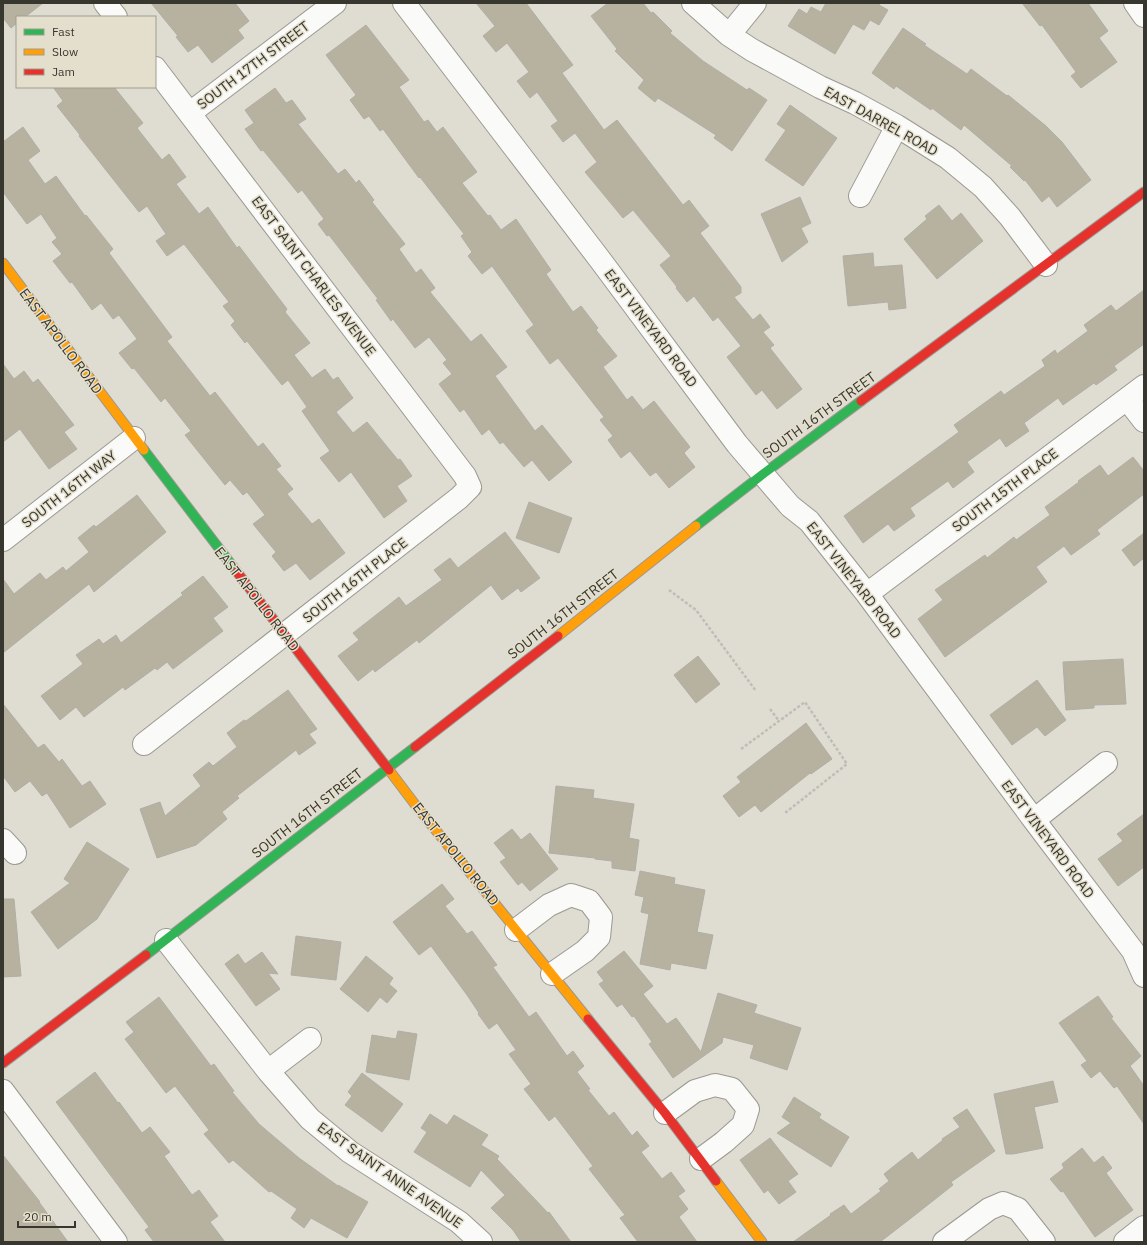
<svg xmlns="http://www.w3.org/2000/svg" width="1147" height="1245" font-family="'IBM Plex Sans',sans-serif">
<rect width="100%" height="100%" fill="#dfdcd2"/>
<path fill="#b7b29f" stroke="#b0aea7" d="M3,3H43L25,17H17V23L11,28L3,18Z
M151,3H235L249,21L238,30L244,38L212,63L198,45L188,52L176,37L178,36Z
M476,3H526L573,65L562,73L604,130L617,120L683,205L689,200L709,226L700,233L741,287V293L734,297L753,320L760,314L770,327L763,332L774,345L770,348L802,389L777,409L762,390L756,395L727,357L741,346L718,317L713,321L694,296L687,302L676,288L677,287L660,265L671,256L633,210L623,218L585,172L597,162L575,133L563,142L551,126L558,121L537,92L530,98L517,81L529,72L507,43L496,52L483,36L495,26Z
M608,3H643L651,13L653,12L672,31L670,33L703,61L747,90L749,88L767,100L732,151L714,138L716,135L658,98L655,102L638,88L644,80L615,51L617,49L591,16Z
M826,3H880L879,5L888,10L879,25L870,20L864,30L853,24L835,54L788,26L799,9L807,14L811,7L821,12Z
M1022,3H1088L1108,31L1099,38L1117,62L1081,88L1071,76L1076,72L1042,25L1040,26Z
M366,25L409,80L399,87L424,122L428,120L437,132L443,127L477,172L462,183L488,216L490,215L501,230L516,219L551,270L546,274L563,298L573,312L581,306L598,328L596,330L617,356L603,367L627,400L632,396L643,410L654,401L690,447L684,453L695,467L669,488L656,472L650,476L630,451L621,458L608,440L613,436L600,420L604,417L558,358L550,364L526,331L534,325L492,266L482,274L468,256L472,252L461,236L464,234L420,177L419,178L383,129L380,131L369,116L364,119L350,100L356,95L326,55Z
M903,28L926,44L924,45L967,74L971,69L1007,96L1008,95L1046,126L1062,142L1091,180L1057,207L1049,196L1042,202L1025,180L1024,181L1010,167L1012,166L964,125L961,130L932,108L931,110L896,86L894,89L872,73Z
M53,87H114L143,123L137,128L162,160L169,154L186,177L176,184L199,214L208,207L237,248L239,246L287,309L285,312L310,343L294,355L312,378L325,369L333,380L338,377L353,398L336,412L353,433L367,422L398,460L400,459L412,476L397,486L407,501L384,518L351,472L339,482L320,458L330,451L302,411L307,407L288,380L282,385L247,341L245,343L231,325L235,321L223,306L229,302L184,244L167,256L156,241L166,234L147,206L139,212L79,136L80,135L57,106L63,101Z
M275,88L286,103L292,100L306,119L298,124L338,174L345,169L356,183L359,180L374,200L372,202L405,244L399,249L416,273L421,269L435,288L430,292L471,342L481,334L507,367L495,376L535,431L542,425L572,462L549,481L532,460L524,467L503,442L500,444L489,429L482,435L464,409L460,412L439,384L452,374L443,363L447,360L429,337L415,348L393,319L391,321L376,300L378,299L329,235L327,236L318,224L324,219L302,190L298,193L263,150L261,151L245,129L254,123L245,110Z
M790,105L837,138L803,186L765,160L786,130L777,124Z
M23,127L40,151L28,160L45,184L56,176L85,216L86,215L113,249L109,253L172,337L167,341L210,396L215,392L258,447L263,443L281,466L276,469L293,489L287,494L312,524L319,519L345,553L310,580L296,563L284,571L272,556L276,552L253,524L265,515L247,492L243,495L230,480L225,485L185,435L191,431L165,398L161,402L134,368L132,369L119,353L137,339L119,315L113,319L101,303L92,310L72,282L70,283L53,261L62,254L52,242L57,238L41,214L27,224L3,192V142Z
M800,197L811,223L801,228L808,242L782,262L761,214Z
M939,205L952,221L961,213L983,241L937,279L904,239L927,219L925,216Z
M873,253L874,267L902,265L906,308L889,310L888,302L848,306L843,256Z
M1144,290V344L1114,366L1117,370L1096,385L1094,383L1063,405L1058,398L1024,423L1029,431L1006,447L1000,438L967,462L974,472L953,488L948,481L910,508L915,516L894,531L888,524L863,543L844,516L959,432L954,425L1001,391L1004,395L1045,366L1042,360L1055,350L1057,354L1088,331L1084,325L1111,305L1116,311Z
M3,364L14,379L24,371L33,383L38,379L74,425L64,432L77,449L49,469L20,429L3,442Z
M1133,457L1144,471V494L1097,530L1100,534L1071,555L1064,546L1036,567L1047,582L945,657L918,619L943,600L935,590L985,555L987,558L1014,537L1016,540L1050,515L1045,507L1079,482L1078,481L1100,465L1108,476Z
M137,495L166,532L94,592L89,584L3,653V579L14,594L40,573L46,580L63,567L66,571L89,552L78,538L94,525L96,527Z
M529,502L572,518L559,553L516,538Z
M505,532L540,578L521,592L518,588L502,600L491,585L419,643L417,640L375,672L373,669L358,681L338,656L359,640L353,633L399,597L406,606L442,580L434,570L450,558L458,568Z
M1144,533V558L1134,566L1122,550Z
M203,576L228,607L213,618L223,631L173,669L167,662L157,670L155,668L125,690L123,687L84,717L76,707L60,720L41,696L83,664L76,655L99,639L103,644L116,635L121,643L183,595L181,593Z
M698,656L720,684L696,703L674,675Z
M1123,659L1126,704L1094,705V708L1066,710L1063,662Z
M1037,680L1066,720L1045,736L1037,727L1012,745L990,715Z
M288,690L317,729L309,734L316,743L299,755L296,750L237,796L239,798L222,812L227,819L196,845L157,858L140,809L160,802L165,816L201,786L193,775L209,762L213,766L237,747L227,733L244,720L246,721Z
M3,704L38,748L44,744L59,762L62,759L82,786L90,781L106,804L70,828L47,793L42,796L30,781L15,792L3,776Z
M806,723L832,759L811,774L810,773L761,812L755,805L739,817L723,796L741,782L737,777Z
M556,786L594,790L593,798L634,804L629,838L639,840L635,871L612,868V861L595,859V858L549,853Z
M1144,814V867L1118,886L1098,859L1123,841L1117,834Z
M512,829L521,840L530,833L558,869L530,891L522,882L518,885L500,862L506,858L494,843Z
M87,842L129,869L97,919L58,949L31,912L70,883L64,879Z
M640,871L675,878L674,884L705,890L697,932L713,935L706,969L671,963L670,970L640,964L649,914L641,912L644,897L635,895Z
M442,884L454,899L445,906L467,934L472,931L497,965L493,967L529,1017L536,1012L567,1056L573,1051L584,1066L577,1072L590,1089L588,1090L609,1116L614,1112L632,1136L637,1131L649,1146L641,1152L662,1179L671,1172L685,1191L678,1196L688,1209L679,1217L697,1242H638L620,1218L625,1215L589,1169L593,1166L555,1116L549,1121L524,1089L531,1084L509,1054L516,1050L497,1023L489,1029L478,1014L479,1013L467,995L431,946L419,955L393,922Z
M3,899H14L21,976L3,977Z
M296,936L341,942L336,980L291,975Z
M624,951L653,986L643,994L667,1024L676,1018L701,1052L718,993L757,1005L754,1013L801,1028L787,1070L750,1058L754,1045L723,1037L722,1043L673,1078L649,1044L652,1042L634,1016L632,1017L622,1004L617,1007L599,984L604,981L597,972Z
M262,952L278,974L268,973L280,989L256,1006L225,964L238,954L245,964Z
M366,956L393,978L389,984L397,991L387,1003L380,997L368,1012L340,989Z
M1098,996L1113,1017L1111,1018L1141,1056L1130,1066L1144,1086V1124L1117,1086L1114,1088L1100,1071L1091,1078L1081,1065L1087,1061L1059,1023Z
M159,997L211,1066L214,1064L234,1091L232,1092L259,1124L299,1158L338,1186V1185L368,1202L347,1238L311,1218L304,1228L291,1218L297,1209L271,1191L269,1192L233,1160L229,1163L204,1134L209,1130L175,1086L166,1093L125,1039L134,1032L126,1022Z
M398,1031L417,1034L409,1080L366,1072L372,1035L396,1039Z
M95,1072L118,1103L119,1102L142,1133L150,1127L170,1152L164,1156L192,1195L199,1190L218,1216L210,1222L225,1242H154L145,1230L149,1227L56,1102Z
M362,1073L403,1104L382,1132L345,1105L352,1096L348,1092Z
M1053,1081L1058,1102L1034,1107L1043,1148L1013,1154H1006L994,1094Z
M794,1097L821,1114L819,1118L849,1137L831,1167L777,1133L791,1123L782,1117Z
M967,1109L995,1151L951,1182L953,1185L915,1215L880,1242H793L831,1215L830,1214L844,1205L851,1214L881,1191L879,1189L889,1181L884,1174L899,1162L912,1152L918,1160L943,1140L942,1139L960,1127L953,1118Z
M430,1114L447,1125L454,1115L488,1135L481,1145L499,1156L497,1159L548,1213L549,1212L571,1242H521L513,1230L491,1208L505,1195L481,1170L470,1187L414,1152L427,1132L421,1128Z
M770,1138L798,1174L788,1181L796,1192L779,1204L768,1190L764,1193L740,1160Z
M1082,1148L1094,1163L1103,1156L1112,1168L1106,1173L1133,1210L1095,1237L1063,1191L1061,1192L1050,1179L1064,1168L1062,1164Z
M3,1155L40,1202H39L68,1242H3Z"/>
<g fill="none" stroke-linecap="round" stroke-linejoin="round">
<defs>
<path id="street" d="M105,3L116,17
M404,3L601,261L737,444L790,506L809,521L867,594L1034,820L1133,951L1144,976
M693,3L729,35L752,50L820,87L855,103L897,126L948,158L983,187L1010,217L1046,265
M1135,3L1144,16
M729,35L755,3
M190,113L335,3
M860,196L897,126
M1127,399L1144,421
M3,540L134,438
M867,594L1144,386
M144,744L459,498L470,487L465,476L155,68
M1034,820L1106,763
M3,840L15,853
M516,930L549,905L571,895L589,901L601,917L599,937L585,951L552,974
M166,940L268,1071L310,1119L350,1152L459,1222L481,1242
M268,1071L310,1039
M3,1091L116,1242
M665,1113L695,1091L715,1085L732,1089L748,1109L743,1125L724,1142L701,1159
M944,1242L989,1209L1003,1203L1018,1209L1044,1242
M1125,1242L1144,1227"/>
<path id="fast" d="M144,450L237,572
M696,526L763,474L861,401
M146,955L415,747"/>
<path id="slow" d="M3,263L144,450
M558,636L696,526
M389,770L417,807L588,1019
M716,1181L762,1242"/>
<path id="jam" d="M861,401L1144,192
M237,572L389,770
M415,747L558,636
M588,1019L665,1113L716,1181
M3,1063L146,955"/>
</defs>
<use href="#street" stroke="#9b9991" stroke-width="24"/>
<use href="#fast" stroke="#9b9991" stroke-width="11"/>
<use href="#slow" stroke="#9b9991" stroke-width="11"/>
<use href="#jam" stroke="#9b9991" stroke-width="11"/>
<path stroke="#bebdb8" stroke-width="2.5" stroke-dasharray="3 2" stroke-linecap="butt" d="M669,590L696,610L756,691
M770,709L779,721
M741,749L805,702L847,764L785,813"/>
<use href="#street" stroke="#fafaf8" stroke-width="22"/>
<use href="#fast" stroke="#30b455" stroke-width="9"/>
<use href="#slow" stroke="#ff9f0a" stroke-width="9"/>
<use href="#jam" stroke="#e5322d" stroke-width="9"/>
</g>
<g text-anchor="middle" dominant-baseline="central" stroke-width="3" stroke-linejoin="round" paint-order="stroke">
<g font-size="14" fill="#38372f" stroke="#e4dfcd">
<text transform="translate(253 65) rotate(-37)">SOUTH 17TH STREET</text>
<text transform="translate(881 121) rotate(29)">EAST DARREL ROAD</text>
<text transform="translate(314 276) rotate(53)">EAST SAINT CHARLES AVENUE</text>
<text transform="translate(651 328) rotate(53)">EAST VINEYARD ROAD</text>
<text transform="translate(61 341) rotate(53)">EAST APOLLO ROAD</text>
<text transform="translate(819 415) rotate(-36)">SOUTH 16TH STREET</text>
<text transform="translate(69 489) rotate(-38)">SOUTH 16TH WAY</text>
<text transform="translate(1005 490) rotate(-37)">SOUTH 15TH PLACE</text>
<text transform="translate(355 580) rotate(-38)">SOUTH 16TH PLACE</text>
<text transform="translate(854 580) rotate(52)">EAST VINEYARD ROAD</text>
<text transform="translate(257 599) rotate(52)">EAST APOLLO ROAD</text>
<text transform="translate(563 614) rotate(-38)">SOUTH 16TH STREET</text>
<text transform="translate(307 813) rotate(-38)">SOUTH 16TH STREET</text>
<text transform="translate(1048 839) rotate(53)">EAST VINEYARD ROAD</text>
<text transform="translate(456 854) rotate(51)">EAST APOLLO ROAD</text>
<text transform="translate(390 1175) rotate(35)">EAST SAINT ANNE AVENUE</text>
</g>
</g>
<rect width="1147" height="1245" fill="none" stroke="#38372f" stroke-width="8"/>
<rect x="16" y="16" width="140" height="72" fill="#e4dfcd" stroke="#9f9c8e"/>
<rect x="24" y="29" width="20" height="6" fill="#30b455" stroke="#9f9c8e"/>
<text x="52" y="36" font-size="12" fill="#38372f">Fast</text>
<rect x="24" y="49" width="20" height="6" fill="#ff9f0a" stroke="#9f9c8e"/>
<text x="52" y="56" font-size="12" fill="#38372f">Slow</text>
<rect x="24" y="69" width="20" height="6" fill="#e5322d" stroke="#9f9c8e"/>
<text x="52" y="76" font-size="12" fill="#38372f">Jam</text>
<path d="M18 1221v6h57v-6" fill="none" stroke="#38372f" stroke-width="2"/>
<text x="24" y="1221" font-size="12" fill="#38372f" stroke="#e4dfcd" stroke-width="3" paint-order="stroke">20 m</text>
</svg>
